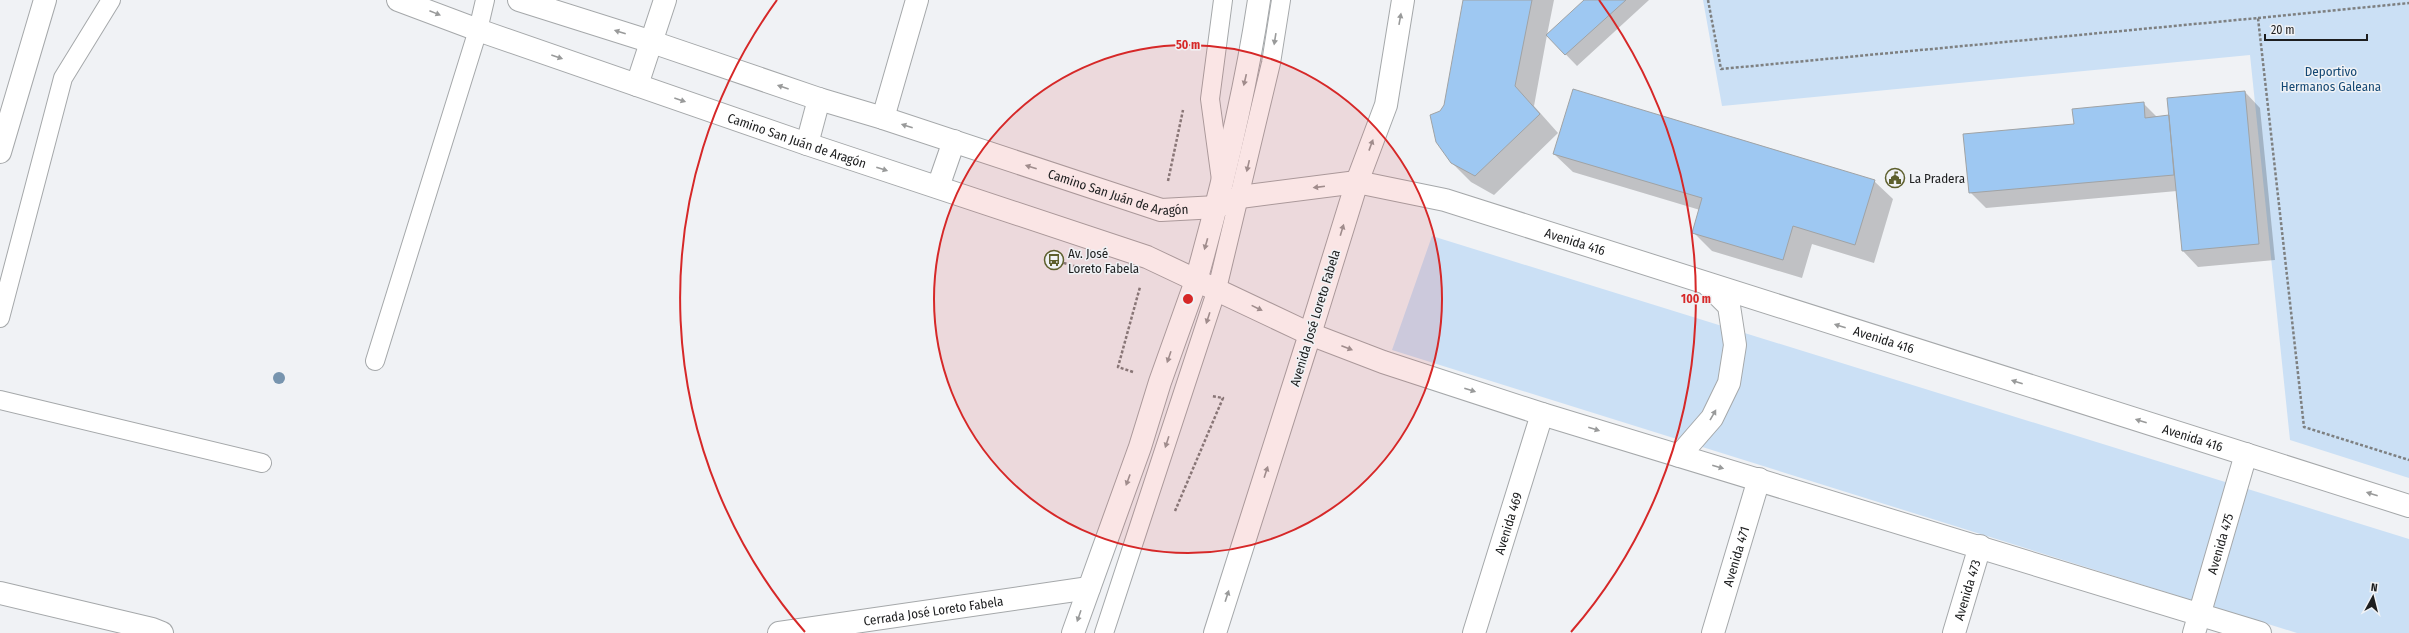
<svg xmlns="http://www.w3.org/2000/svg" width="2409" height="633" font-family="'Fira Sans Condensed',sans-serif">
<rect width="100%" height="100%" fill="#f0f2f5"/>
<path fill="#cbe0f5" d="M1703,0H2409V478L2290,440L2250,55L1722,106Z
M1432,236L2409,539V633H2297L1392,350Z"/>
<path fill="#0003" d="M1464,0H1554L1547,35L1586,0H1649L1577,66L1547,35L1534,106L1558,133L1494,195L1471,182L1452,163L1440,112L1445,106Z
M2245,92L2260,108L2275,260L2198,267L2183,251L2177,191L1986,208L1970,192L2075,125L2143,103L2158,118L2170,116Z
M1554,154L1874,181L1893,199L1874,263L1812,244L1802,278L1712,251L1693,232L1700,210L1573,172Z"/>
<path fill="#9ec8f2" stroke="#a0a3a5" d="M1463,0H1532L1515,86L1540,114L1475,176L1451,163L1436,142L1430,115L1440,111L1444,105Z
M1584,0H1626L1565,55L1546,35Z
M1573,89L1875,180L1855,245L1793,226L1783,260L1692,233L1702,198L1553,154Z
M2245,91L2259,244L2182,251L2167,98Z
M2144,102L2145,118L2169,115L2174,175L1969,193L1963,134L2074,124L2072,109Z"/>
<g fill="none" stroke-linecap="round" stroke-linejoin="round">
<defs>
<path id="service" d="M1221,180L1210,99L1223,0
M0,318L63,78L111,0
M375,361L478,30L485,0
M0,400L262,463
M1104,633L1217,289L1271,63L1281,0"/>
<g id="minor">
<path d="M637,85L665,0"/>
<path d="M883,118L917,0"/>
<path d="M0,152L45,0"/>
<path d="M0,593L152,629L162,633"/>
<path id="s1" d="M779,633L1089,588"/>
<path id="s2" d="M1474,633L1542,414"/>
<path id="s3" d="M1713,633L1759,479"/>
<path id="s4" d="M1954,633L1980,546"/>
<path id="s5" d="M2194,633L2246,454"/>
</g>
<g id="tertiary">
<path id="s6" d="M398,0L478,30L807,144L1147,257L1310,334L1383,362L1542,414L2260,633"/>
<path id="s7" d="M519,0L652,42L819,99L883,118L1161,210L1217,207L1240,197L1357,182L1445,200L2409,506"/>
<path d="M807,144L819,99"/>
<path d="M938,187L954,141"/>
<path d="M1196,281C1222,188 1245,95 1259,0"/>
<path d="M1310,334L1357,182L1386,105L1403,0"/>
<path d="M1679,456L1712,418L1729,383L1735,345L1729,306L1709,286"/>
</g>
<path id="secondary" d="M1073,633L1140,447L1160,382L1196,281
M1215,633L1310,334"/>
</defs>
<use href="#service" stroke="#a5a8aa" stroke-width="20"/>
<use href="#minor" stroke="#a5a8aa" stroke-width="24"/>
<use href="#tertiary" stroke="#a5a8aa" stroke-width="24"/>
<use href="#secondary" stroke="#a5a8aa" stroke-width="24"/>
<path stroke="#7e8081" stroke-width="2.5" stroke-dasharray="3 2" stroke-linecap="butt" d="M1708,0L1721,69L2258,18L2304,427L2409,460
M2258,18L2409,3
M1168,181L1183,110
M1054,260L1084,269
M1133,372L1118,367L1140,287
M1175,511L1223,398L1211,396"/>
<use href="#service" stroke="#fff" stroke-width="18"/>
<use href="#minor" stroke="#fff" stroke-width="22"/>
<use href="#tertiary" stroke="#fff" stroke-width="22"/>
<use href="#secondary" stroke="#fff" stroke-width="22"/>
</g>
<circle fill="#7794ae" cx="279" cy="378" r="6"/>
<defs><path id="oneway-solid" d="M-6-.8H1V-3.2L6.5 0L1 3.2V.8H-6Z"/></defs>
<g fill="#999a9a">
<use href="#oneway-solid" transform="translate(435 13) rotate(22)"/>
<use href="#oneway-solid" transform="translate(1400 19) rotate(-80)"/>
<use href="#oneway-solid" transform="translate(620 32) rotate(-163)"/>
<use href="#oneway-solid" transform="translate(1275 39) rotate(99)"/>
<use href="#oneway-solid" transform="translate(557 57) rotate(19)"/>
<use href="#oneway-solid" transform="translate(1245 80) rotate(103)"/>
<use href="#oneway-solid" transform="translate(783 87) rotate(-161)"/>
<use href="#oneway-solid" transform="translate(680 100) rotate(19)"/>
<use href="#oneway-solid" transform="translate(907 126) rotate(-162)"/>
<use href="#oneway-solid" transform="translate(1371 145) rotate(-70)"/>
<use href="#oneway-solid" transform="translate(1248 166) rotate(103)"/>
<use href="#oneway-solid" transform="translate(1031 167) rotate(-162)"/>
<use href="#oneway-solid" transform="translate(882 169) rotate(18)"/>
<use href="#oneway-solid" transform="translate(1319 187) rotate(173)"/>
<use href="#oneway-solid" transform="translate(1342 230) rotate(-73)"/>
<use href="#oneway-solid" transform="translate(1206 244) rotate(106)"/>
<use href="#oneway-solid" transform="translate(1257 308) rotate(26)"/>
<use href="#oneway-solid" transform="translate(1208 318) rotate(108)"/>
<use href="#oneway-solid" transform="translate(1840 326) rotate(-162)"/>
<use href="#oneway-solid" transform="translate(1347 348) rotate(21)"/>
<use href="#oneway-solid" transform="translate(1169 357) rotate(109)"/>
<use href="#oneway-solid" transform="translate(2017 382) rotate(-162)"/>
<use href="#oneway-solid" transform="translate(1470 390) rotate(18)"/>
<use href="#oneway-solid" transform="translate(1713 415) rotate(-60)"/>
<use href="#oneway-solid" transform="translate(2141 421) rotate(-162)"/>
<use href="#oneway-solid" transform="translate(1594 429) rotate(17)"/>
<use href="#oneway-solid" transform="translate(1167 442) rotate(108)"/>
<use href="#oneway-solid" transform="translate(1718 467) rotate(16)"/>
<use href="#oneway-solid" transform="translate(1266 472) rotate(-72)"/>
<use href="#oneway-solid" transform="translate(1128 480) rotate(110)"/>
<use href="#oneway-solid" transform="translate(2372 494) rotate(-162)"/>
<use href="#oneway-solid" transform="translate(1227 596) rotate(-72)"/>
<use href="#oneway-solid" transform="translate(1079 616) rotate(109)"/>
</g>
<circle cx="1188" cy="299" r="254" fill="#d62828" fill-opacity=".12"/>
<g fill="none" stroke="#d62828" stroke-width="2">
<circle cx="1188" cy="299" r="254"/>
<path d="M805 632A508 508 0 0 1 777 0M1599 0A508 508 0 0 1 1571 632"/>
</g>
<defs>
<symbol id="civic-ring" viewBox="-11 -11 22 22"><circle r="9.5" fill="#f0f2f5" stroke="#5d5f2d" stroke-width="1.5"/><path d="M-.6-6.5H3V-4.5H.6V-3L4-1V1h2V6H-6V1h2V-1L-.6-3ZM-1.2 2.5V6h2.4V2.5Z" fill="#5d5f2d"/></symbol>
<symbol id="bus-ring" viewBox="-11 -11 22 22"><circle r="9.5" fill="#f0f2f5" stroke="#5d5f2d" stroke-width="1.5"/><path d="M-5-6H5V4H4V6H2V4H-2V6H-4V4H-5ZM-3.5-4V0h7V-4ZM-3.5 1.2v1.5H-2V1.2ZM2 1.2v1.5H3.5V1.2Z" fill="#5d5f2d"/></symbol>
</defs>
<g fill-rule="evenodd">
<use href="#civic-ring" x="1884" y="167" width="22" height="22"/>
<use href="#bus-ring" x="1043" y="249" width="22" height="22"/>
</g>
<g text-anchor="middle" dominant-baseline="central" stroke-width="3" stroke-linejoin="round" paint-order="stroke">
<g font-size="13" fill="#144874" stroke="#f0f2f5">
<text x="2331" y="71">Deportivo<tspan x="2331" dy="15">Hermanos Galeana</tspan></text>
</g>
<g font-size="13" fill="#1d1e1f" stroke="#f0f2f5">
<text stroke="none"><textPath href="#s6" startOffset="423">Camino San Juán de Aragón</textPath></text>
<text stroke="none"><textPath href="#s7" startOffset="630">Camino San Juán de Aragón</textPath></text>
<text stroke="none"><textPath href="#s7" startOffset="1101">Avenida 416</textPath></text>
<text transform="translate(1315 318) rotate(-73)">Avenida José Loreto Fabela</text>
<text stroke="none"><textPath href="#s7" startOffset="1425">Avenida 416</textPath></text>
<text stroke="none"><textPath href="#s7" startOffset="1749">Avenida 416</textPath></text>
<text stroke="none"><textPath href="#s2" startOffset="115">Avenida 469</textPath></text>
<text stroke="none"><textPath href="#s5" startOffset="93">Avenida 475</textPath></text>
<text stroke="none"><textPath href="#s3" startOffset="80">Avenida 471</textPath></text>
<text stroke="none"><textPath href="#s4" startOffset="45">Avenida 473</textPath></text>
<text stroke="none"><textPath href="#s1" startOffset="156">Cerrada José Loreto Fabela</textPath></text>
</g>
<g font-size="13" fill="#1d1e1f" stroke="#f0f2f5" text-anchor="start">
<text x="1909" y="178">La Pradera</text>
<text x="1068" y="253">Av. José<tspan x="1068" dy="15">Loreto Fabela</tspan></text>
</g>
</g>
<circle cx="1188" cy="299" r="6" fill="#d62828" stroke="#f0f2f5" stroke-width="2"/>
<g font-size="12" text-anchor="middle" font-weight="bold" fill="#d62828" stroke="#f0f2f5" stroke-width="3" stroke-linejoin="round" paint-order="stroke">
<text x="1188" y="49">50 m</text>
<text x="1696" y="303">100 m</text>
</g>
<g transform="translate(2373 597) rotate(7)" stroke="#f0f2f5" stroke-width="3" paint-order="stroke">
<path d="M0-3L7 15L0 10L-7 15Z" fill="#1d1e1f"/>
<text y="-6" font-size="11" font-weight="bold" text-anchor="middle" fill="#1d1e1f">N</text>
</g>
<path d="M2265 34v6h102v-6" fill="none" stroke="#1d1e1f" stroke-width="2"/>
<text x="2271" y="34" font-size="12" fill="#1d1e1f" stroke="#f0f2f5" stroke-width="3" paint-order="stroke">20 m</text>
</svg>
